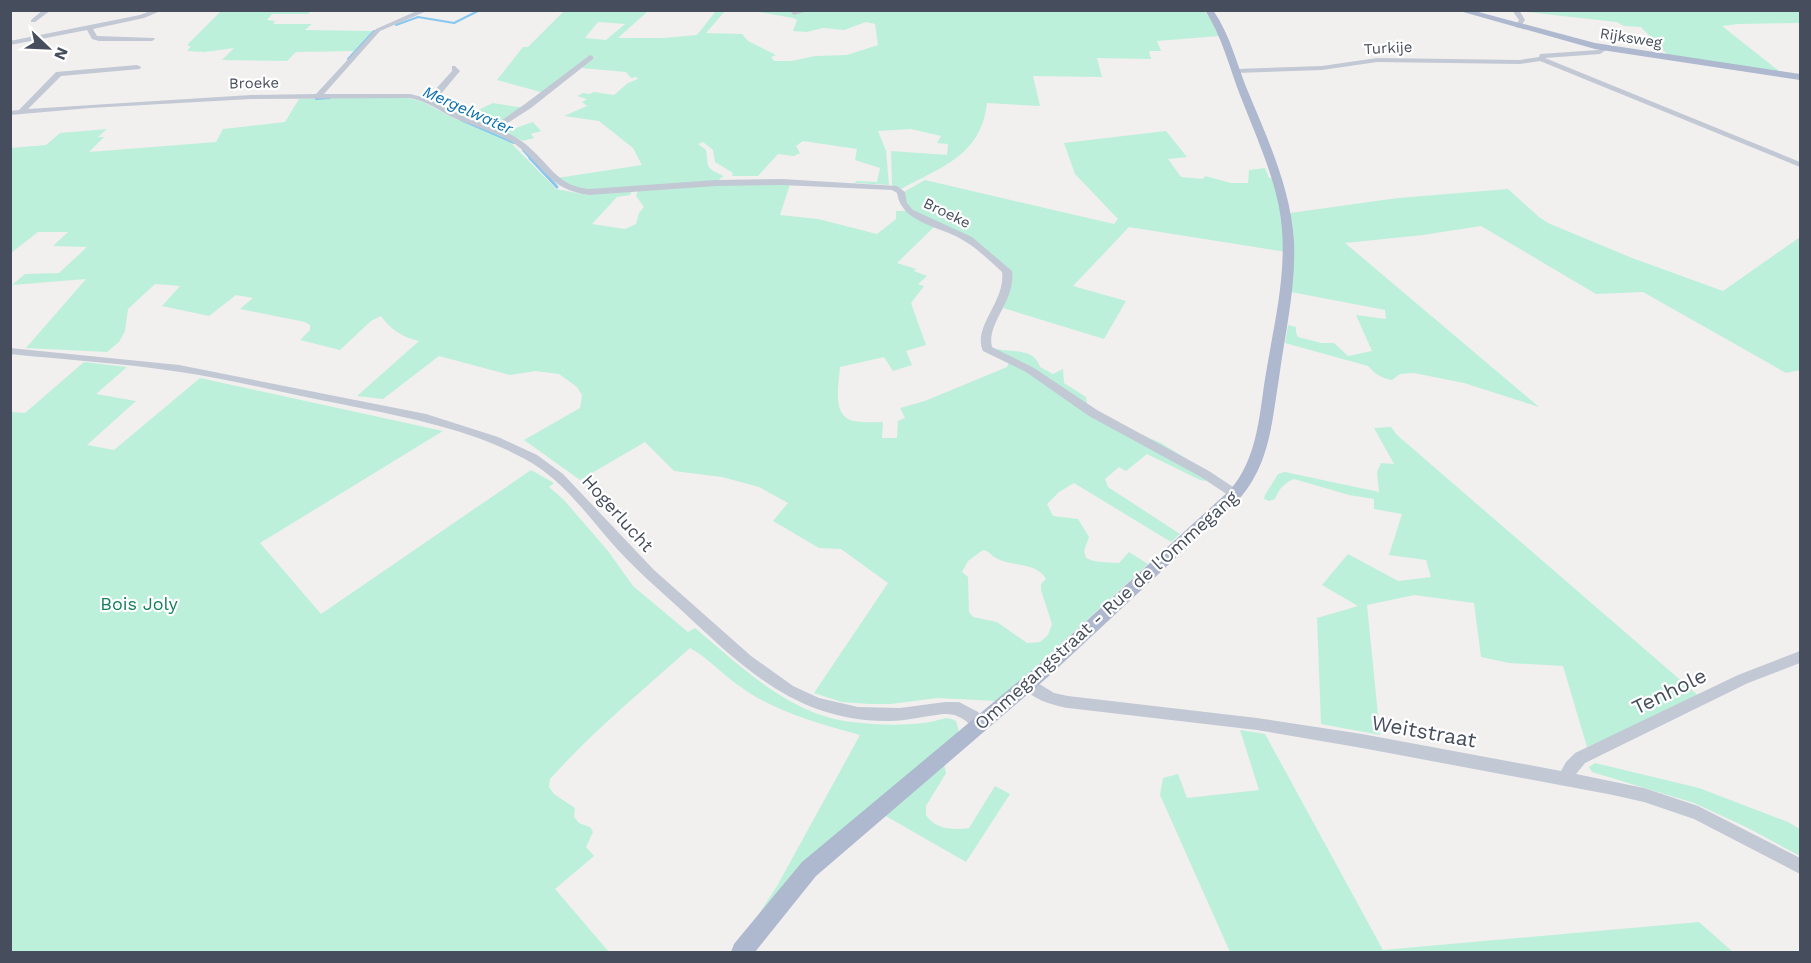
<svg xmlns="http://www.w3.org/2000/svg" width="1811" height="963" font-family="'Work Sans',sans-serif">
<rect width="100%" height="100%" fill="#f2efef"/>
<path fill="#bcf0da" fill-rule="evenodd" d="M232,10L311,11L308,14H272L267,20L275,21L273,24H312L305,30L373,31L354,51L296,52L287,61L222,60L234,48L205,52L187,51L191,46H188V44L220,12Z
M564,11H648L618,38H663L697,35L716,11H725L706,33L742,34L748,41L776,55L771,57L774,61H791L815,56L847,55L878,45L875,24L866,22L844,30L823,28L807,32L793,31L797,20L793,18L759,12L761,11H1204L1211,19L1219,36L1157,41L1161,51H1149L1151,59L1097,58L1102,77L1033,76L1040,106L987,103C981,156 941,167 901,189L892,186L891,151L947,155L948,144L937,143L941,136L911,129L878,131L886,151L889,185L855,183L856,181L877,182L880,168L855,160L857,149L803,141L796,146L800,153L794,156L778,154L758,176H732L733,173L715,162L713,150L703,142L698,144L706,150C709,168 704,167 724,176L717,181L586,190L579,189L557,178L642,165L633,148L599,121L564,116L587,106L582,102L587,99L577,96L583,93L590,94L594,92L614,95L628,83L638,79L636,77L631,78L626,72L581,68L595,57L589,56L544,93L497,80L523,47H528ZM598,22L625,24L606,40L585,38Z
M1517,11H1800V23L1738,24L1722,26L1779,71L1800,75L1668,55L1641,27L1624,26L1617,22Z
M405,97L423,102L457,120L493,103L524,108L497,126L510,130L533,122L541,131L531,134L534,138L523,141L517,138L510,142L556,189L588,195L633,189L630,195L617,197L592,224L625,229L636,224L639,213L644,207L636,196L638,190L692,186L790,184L780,215L818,219L877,234L896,219V211H907L936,225L897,263L916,269L914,271L927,276L918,284L924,286L911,303L926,345L906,351L912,365L893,371L884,357L840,367C839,383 831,417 854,421C863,423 874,422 883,422L882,438H897L898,421L905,418L900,408L925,401L1007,367L1010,360L994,352L998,349C1015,353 1034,348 1040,367L1053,374L1063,369L1064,383L1086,397L1087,403L1083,409L1161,443L1215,476L1205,481L1200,480L1147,454L1126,471L1119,467L1105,479L1108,487L1180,534L1171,542L1074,483L1059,492L1047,504L1053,516L1078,519L1089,537L1084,551L1086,558C1095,563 1108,562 1119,563L1129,552L1148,564L998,701L937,698L891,704H870L842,702L814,693L888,583L841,549L819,548L773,521L788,503L759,487L722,477L674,471L645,442L580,480L524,440L580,408L582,395L577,387L559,374L536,371L510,375L439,356L383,399L357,396L419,341C402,337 391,330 381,316L371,321L340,350L300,340L310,330V325L305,322L240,309L253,298L236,295L209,316L162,306L180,286L155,284L128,309L125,331L119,342L107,352L26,348L86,279L12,285L25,274L59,273L87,247L53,246L68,232H38L11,253V148L46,145L60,133L107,129L98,137H104L89,152L216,142L223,129L285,122L299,99ZM983,550C990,551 990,555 996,558C1011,567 1036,561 1046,579L1041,584V590L1052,624L1048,635L1040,642L1027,643L997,622L973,617L969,612L968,577L962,572L968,561Z
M1166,131L1187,157L1168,159L1181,177L1203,179L1205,176L1231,183H1248L1249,170L1265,168L1269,178H1273L1281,201L1286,252L1129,227L1073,286L1126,301L1104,339L1003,308C1010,287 1020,277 1000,261L914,211C908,206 904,201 904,192L925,180L1114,224L1118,219L1075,174L1064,143Z
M1508,189L1539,217L1548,223L1632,258L1723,291L1800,237V370L1786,373L1643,292L1596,294L1481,226L1423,235L1345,243L1539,407L1464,383L1414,373L1400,374L1392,380C1381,378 1375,374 1368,366L1285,343L1288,325L1296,327V333L1298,337L1321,343H1334L1348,356L1372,351L1356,315L1386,319L1385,310L1291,292L1290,213L1398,198Z
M84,362L127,367L96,394L136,401L87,445L114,450L200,378L443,431L260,543L321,614L531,470L554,483L549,487L564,500L608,551L633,586L688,632L695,628C741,666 789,715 852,722C877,725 905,726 930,722C941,720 946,715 956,721L959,732L746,934L777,886L860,735C818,723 774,712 738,685C721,673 708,658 690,648C642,691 593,731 550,779L549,787L554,794L575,808L574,817L579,823L590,827L593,832L586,847L594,856L555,889L609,952H11V412L25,413Z
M1391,427L1397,435L1700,697L1587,747L1563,666L1509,663L1481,657L1474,603L1414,595L1367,605L1380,735L1321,724L1317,618L1358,606L1322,585L1348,554L1398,581L1431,577L1426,560L1389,555L1402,514L1374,509V499L1349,495L1294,479C1284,483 1279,489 1275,499L1269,501L1264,499L1265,495L1278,474L1285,472L1379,492L1377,472L1381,463L1394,464L1374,428Z
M1240,730L1265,734L1383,950L1699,922L1733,952H1230L1160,795L1163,778L1178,774L1187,798L1259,790Z
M1595,763L1699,788L1788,822L1800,829V856L1746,827L1694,803L1592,772L1589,767Z
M944,764L946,773L926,806V815C936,830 953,830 969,828L995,786L1010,794L966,862L884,815Z"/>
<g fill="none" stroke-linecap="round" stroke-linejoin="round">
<path stroke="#88c7ef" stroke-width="2" d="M396,25L418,17L454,23L480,10
M348,59L374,31
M316,99L330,98
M461,120L514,143
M523,150L532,160"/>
<path stroke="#88c7ef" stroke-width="3" d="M530,158L557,187"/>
<path fill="#c2c8d4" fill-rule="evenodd" d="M43,10H51L35,22H31V20Z
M153,10H163L144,18L93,29L97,36L154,38L155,39L152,41H99L92,39L87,30L10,45V41L140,15Z
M419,10H429L380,31L324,94H410L426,98L434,91L452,71V66H455L460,71L440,95L432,100L463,116L492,127L525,104L590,55L594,57L593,59L531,108L498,129C511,134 522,140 531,149C552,168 559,186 589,189L716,180L782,179L897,186L905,192L907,203L913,210L972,237L1012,271C1016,301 986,323 992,347L1034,368L1097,410L1209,471L1239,491L1241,494L1239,497H1231L1201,477L1089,416L1026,372L983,351C972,327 1006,301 1002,272C991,262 979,250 966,242C943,226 902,225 897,193L892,190L782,185L716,186L589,195C547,189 545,166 515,144C497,132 476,127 456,119C441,112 427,101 410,98L251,99L90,108L10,115V111L19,110L56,72L137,65L141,67L140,69L61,76L28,109L251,95L316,94L376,29Z
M796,10H810L794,15L791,13Z
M1512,10H1519L1525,20L1520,28L1515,27L1519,20Z
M1604,47L1609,48L1600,54L1545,58L1800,162V167L1540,61L1520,64L1377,62L1322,70L1236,73L1232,71L1236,69L1322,66L1377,58L1520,60L1539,57L1540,54L1598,50Z
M10,348L179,365L426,414L498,437L537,455L563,474L654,570L751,656L793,686L819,698L858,707L900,708L945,702H959L978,712L988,725L986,730C972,735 968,712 943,714C925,716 907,721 889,721C804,722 752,676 694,622C669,598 642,576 618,550C589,518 564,480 525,459C468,428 404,417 341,404C288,394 234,380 180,372C124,363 67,360 10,354Z
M1800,651V663L1748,683L1585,763L1576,774L1644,788L1698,806L1800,858V874L1694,819L1644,802L1613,795L1362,748L1257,730L1068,708C1052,705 1029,699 1021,683L1023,679L1028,677L1054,693L1068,696L1257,718L1362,734L1561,771L1566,762L1575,753L1738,675Z"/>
<path fill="#aeb8cf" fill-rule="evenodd" d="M1205,10H1213C1231,36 1237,66 1249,94C1269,142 1291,190 1294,242C1296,288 1285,333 1279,378C1272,421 1270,463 1240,498L1049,676L816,876L755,952H731L734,944L802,862L1037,666L1230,490C1257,459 1259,418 1265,379C1274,322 1290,265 1279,207C1271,168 1254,131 1240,95C1229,66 1222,37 1205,10Z
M1456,10H1471L1595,43L1800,74V80L1595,49Z"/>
</g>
<g text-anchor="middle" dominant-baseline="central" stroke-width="4.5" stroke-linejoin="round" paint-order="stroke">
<g font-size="15" fill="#464e5d" stroke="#fff">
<text transform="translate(1631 38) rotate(9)">Rijksweg</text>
<text transform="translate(1388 48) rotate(-3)">Turkije</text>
<text transform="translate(254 83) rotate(-1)">Broeke</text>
<text transform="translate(947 213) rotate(26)">Broeke</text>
</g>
<g font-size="16" font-style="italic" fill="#086eaf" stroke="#fff">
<text transform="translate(468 110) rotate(24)">Mergelwater</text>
</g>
<g font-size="18" fill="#464e5d" stroke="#fff">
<text transform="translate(618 513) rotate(48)">Hogerlucht</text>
<text transform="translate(1106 610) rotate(-42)">Ommegangstraat - Rue de l'Ommegang</text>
</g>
<g font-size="18" fill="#14815e" stroke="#fff">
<text x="139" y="603">Bois Joly</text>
</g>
<g font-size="21" fill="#464e5d" stroke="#fff">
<text transform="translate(1669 691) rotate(-26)">Tenhole</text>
<text transform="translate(1424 731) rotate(10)">Weitstraat</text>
</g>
</g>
<rect width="1811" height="963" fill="none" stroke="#464e5d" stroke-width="24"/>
<g transform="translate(48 48) rotate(113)" stroke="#ffffff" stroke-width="4.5" paint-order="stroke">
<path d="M0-4.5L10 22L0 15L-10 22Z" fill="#464e5d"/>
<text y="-9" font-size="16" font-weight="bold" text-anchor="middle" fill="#464e5d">N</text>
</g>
</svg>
